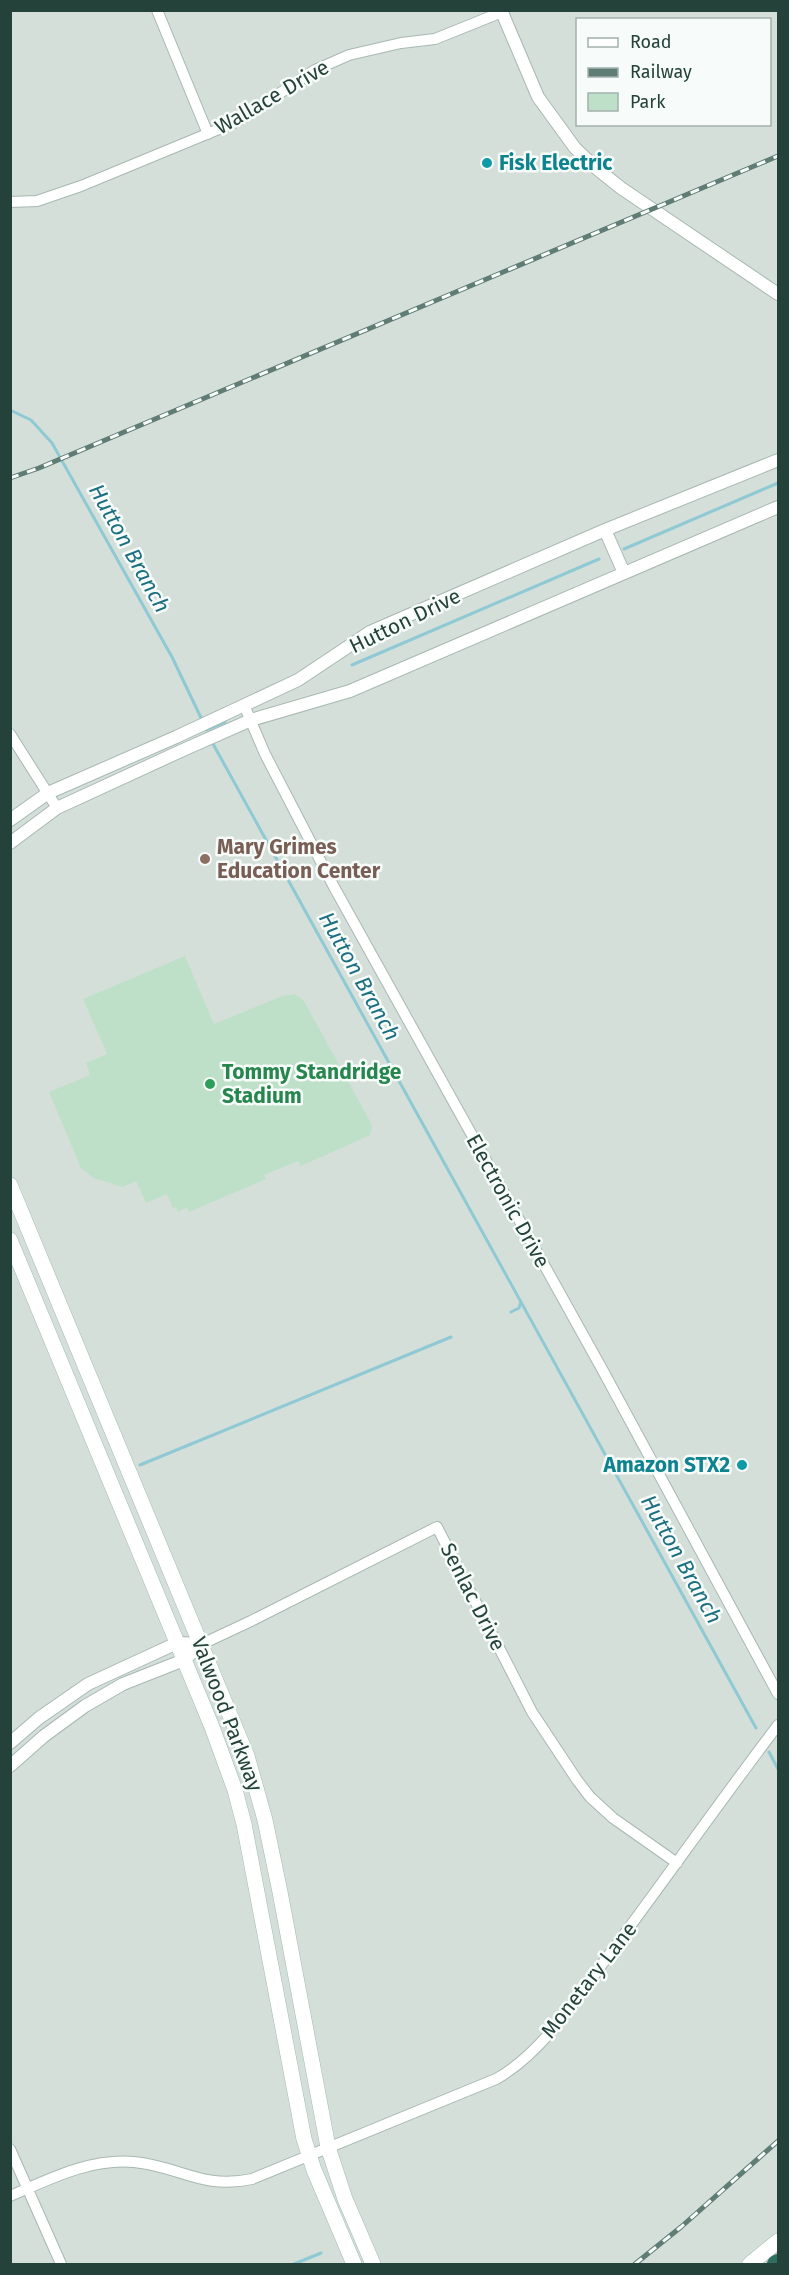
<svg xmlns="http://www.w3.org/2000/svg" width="789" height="2275" font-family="'Fira Sans',sans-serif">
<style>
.built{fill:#d4dfda;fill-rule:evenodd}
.green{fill:#bfe0c8}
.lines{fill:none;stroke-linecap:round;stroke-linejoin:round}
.stream{stroke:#8ec9d4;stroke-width:3}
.minor-casing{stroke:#a8b8b2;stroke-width:12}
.tertiary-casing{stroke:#a8b8b2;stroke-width:14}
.secondary-casing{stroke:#a4bbb3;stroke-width:16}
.motorway-casing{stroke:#c2cac8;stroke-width:20}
.minor{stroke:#fff;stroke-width:10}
.tertiary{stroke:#fff;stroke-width:12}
.secondary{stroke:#fff;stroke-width:15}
.motorway{stroke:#2f6f62;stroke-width:18}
.rail-casing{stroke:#5f7d75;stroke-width:5}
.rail{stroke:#f7fbf9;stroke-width:3;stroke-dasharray:9;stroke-linecap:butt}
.culture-dot{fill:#0f9aa8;stroke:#f7fbf9;stroke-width:2}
.education-dot{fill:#8d6e63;stroke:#f7fbf9;stroke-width:2}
.leisure-dot{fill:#2e9e5b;stroke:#f7fbf9;stroke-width:2}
.labels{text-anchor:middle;stroke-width:5;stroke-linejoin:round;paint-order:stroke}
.street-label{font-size:21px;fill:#24423a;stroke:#f7fbf9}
.culture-label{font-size:21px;font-weight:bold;fill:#0d838f;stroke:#f7fbf9;text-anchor:start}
.education-label{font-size:21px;font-weight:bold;fill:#785e54;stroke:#f7fbf9;text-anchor:start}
.leisure-label{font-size:21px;font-weight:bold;fill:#27864d;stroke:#f7fbf9;text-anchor:start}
.water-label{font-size:22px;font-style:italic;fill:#1c6f80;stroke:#f7fbf9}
</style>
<rect width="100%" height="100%" fill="#e6efeb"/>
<path class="built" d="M 11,11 L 778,11 L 778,2264 L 11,2264 ZM 578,20 L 770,20 L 770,124 L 578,124 Z"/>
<path class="green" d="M 185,956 L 214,1024 L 282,996 L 295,994 L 304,1001 L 371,1123 L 372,1128 L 370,1135 L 299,1167 L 301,1164 L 298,1161 L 264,1175 L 266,1179 L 189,1212 L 187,1207 L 178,1212 L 176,1207 L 173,1208 L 167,1194 L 146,1203 L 136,1181 L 123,1187 L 94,1178 L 81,1168 L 49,1092 L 90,1075 L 86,1063 L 107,1054 L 83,999 Z"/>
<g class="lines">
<path class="stream" d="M 10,410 L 31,420 L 52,443 L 172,657 L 203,722
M 624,549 L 778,483
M 352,665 L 599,559
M 206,730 L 225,722
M 212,742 L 756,1728
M 511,1312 L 519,1308 L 521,1302
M 140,1465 L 451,1337
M 769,1752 L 778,1769
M 294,2264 L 321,2253"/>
<g class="minor-casing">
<path id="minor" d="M 157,10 L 208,134
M 10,202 L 37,201 L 81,186 L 236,122 L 315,70 L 349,55 L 401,43 L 435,39 L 502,12
M 244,705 L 265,754 L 334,887 L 602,1369 L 778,1694
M 10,734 L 57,808
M 202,1644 L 251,1621 L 437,1527 L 532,1712 L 577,1780 L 590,1797 L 613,1818 L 677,1863
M 10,2149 L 61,2264
M 10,2196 C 50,2179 90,2158 134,2162 C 179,2166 202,2190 252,2179 L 496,2079 C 543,2053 579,1995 611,1952 C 667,1877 721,1800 778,1725"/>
</g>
<g class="tertiary-casing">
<path id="tertiary" d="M 501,10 L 538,97 L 575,148 L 596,168 L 621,188 L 778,294
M 605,530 L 624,573
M 10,820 L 48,793 L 176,737 L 298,680 L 370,632 L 605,530 L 778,460
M 10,843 L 57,808 L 183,750 L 251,720 L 350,691 L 778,507
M 10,1743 L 39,1718 L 88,1684 L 177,1643 L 202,1644
M 10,1766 L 44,1736 L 85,1706 L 123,1684 L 184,1660 L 202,1644"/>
</g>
<g class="secondary-casing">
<path id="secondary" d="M 10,1185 L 247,1756 L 265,1820 L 280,1892 L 328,2147 L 345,2199 L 373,2264
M 10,1240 L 212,1727 L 235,1790 L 244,1824 L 304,2139 L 314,2170 L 354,2264
M 750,2264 L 778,2241"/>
</g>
<g class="motorway-casing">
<path id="motorway" d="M 776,2264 L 778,2263"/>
</g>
<use href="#minor" class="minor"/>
<use href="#tertiary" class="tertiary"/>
<use href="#secondary" class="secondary"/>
<use href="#motorway" class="motorway"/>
<g class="rail-casing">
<path id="rail" d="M 10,478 L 39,468 L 778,156
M 635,2264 L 681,2227 L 778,2141"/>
</g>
<use href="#rail" class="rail"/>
</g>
<g class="culture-dot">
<circle cx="487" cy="163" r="6"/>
<circle cx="742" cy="1465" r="6"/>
</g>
<circle class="education-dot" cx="205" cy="859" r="6"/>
<circle class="leisure-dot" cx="210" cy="1084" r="6"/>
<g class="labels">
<g class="street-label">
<text transform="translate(272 97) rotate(-30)" y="7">Wallace Drive</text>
<text transform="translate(405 621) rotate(-26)" y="7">Hutton Drive</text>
<text transform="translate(508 1201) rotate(61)" y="7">Electronic Drive</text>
<text transform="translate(473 1597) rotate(63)" y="7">Senlac Drive</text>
<text transform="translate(227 1714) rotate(69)" y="7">Valwood Parkway</text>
<text transform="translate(589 1980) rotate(-52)" y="7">Monetary Lane</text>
</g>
<g class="culture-label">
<text x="499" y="170">Fisk Electric</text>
<text x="730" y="1472" text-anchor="end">Amazon STX2</text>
</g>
<g class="education-label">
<text x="217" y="854">Mary Grimes<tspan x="217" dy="24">Education Center</tspan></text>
</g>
<g class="leisure-label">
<text x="222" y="1079">Tommy Standridge<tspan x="222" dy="24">Stadium</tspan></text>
</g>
<g class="water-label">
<text transform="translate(130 548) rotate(61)" y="8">Hutton Branch</text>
<text transform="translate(360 976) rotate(61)" y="8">Hutton Branch</text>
<text transform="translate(682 1559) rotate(61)" y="8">Hutton Branch</text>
</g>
</g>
<rect width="789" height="2275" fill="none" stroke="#24423a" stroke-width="24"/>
<rect x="576" y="18" width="195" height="108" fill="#f7fbf9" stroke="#a3b1ad" stroke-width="1.5"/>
<rect x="588" y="38" width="30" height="9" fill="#ffffff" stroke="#a3b1ad" stroke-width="1.5"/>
<text x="630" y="48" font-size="18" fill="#24423a">Road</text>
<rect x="588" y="68" width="30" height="9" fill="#5f7d75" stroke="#a3b1ad" stroke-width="1.5"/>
<text x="630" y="78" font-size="18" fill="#24423a">Railway</text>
<rect x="588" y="93" width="30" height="18" fill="#bfe0c8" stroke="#a3b1ad" stroke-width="1.5"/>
<text x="630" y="108" font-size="18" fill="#24423a">Park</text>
</svg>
